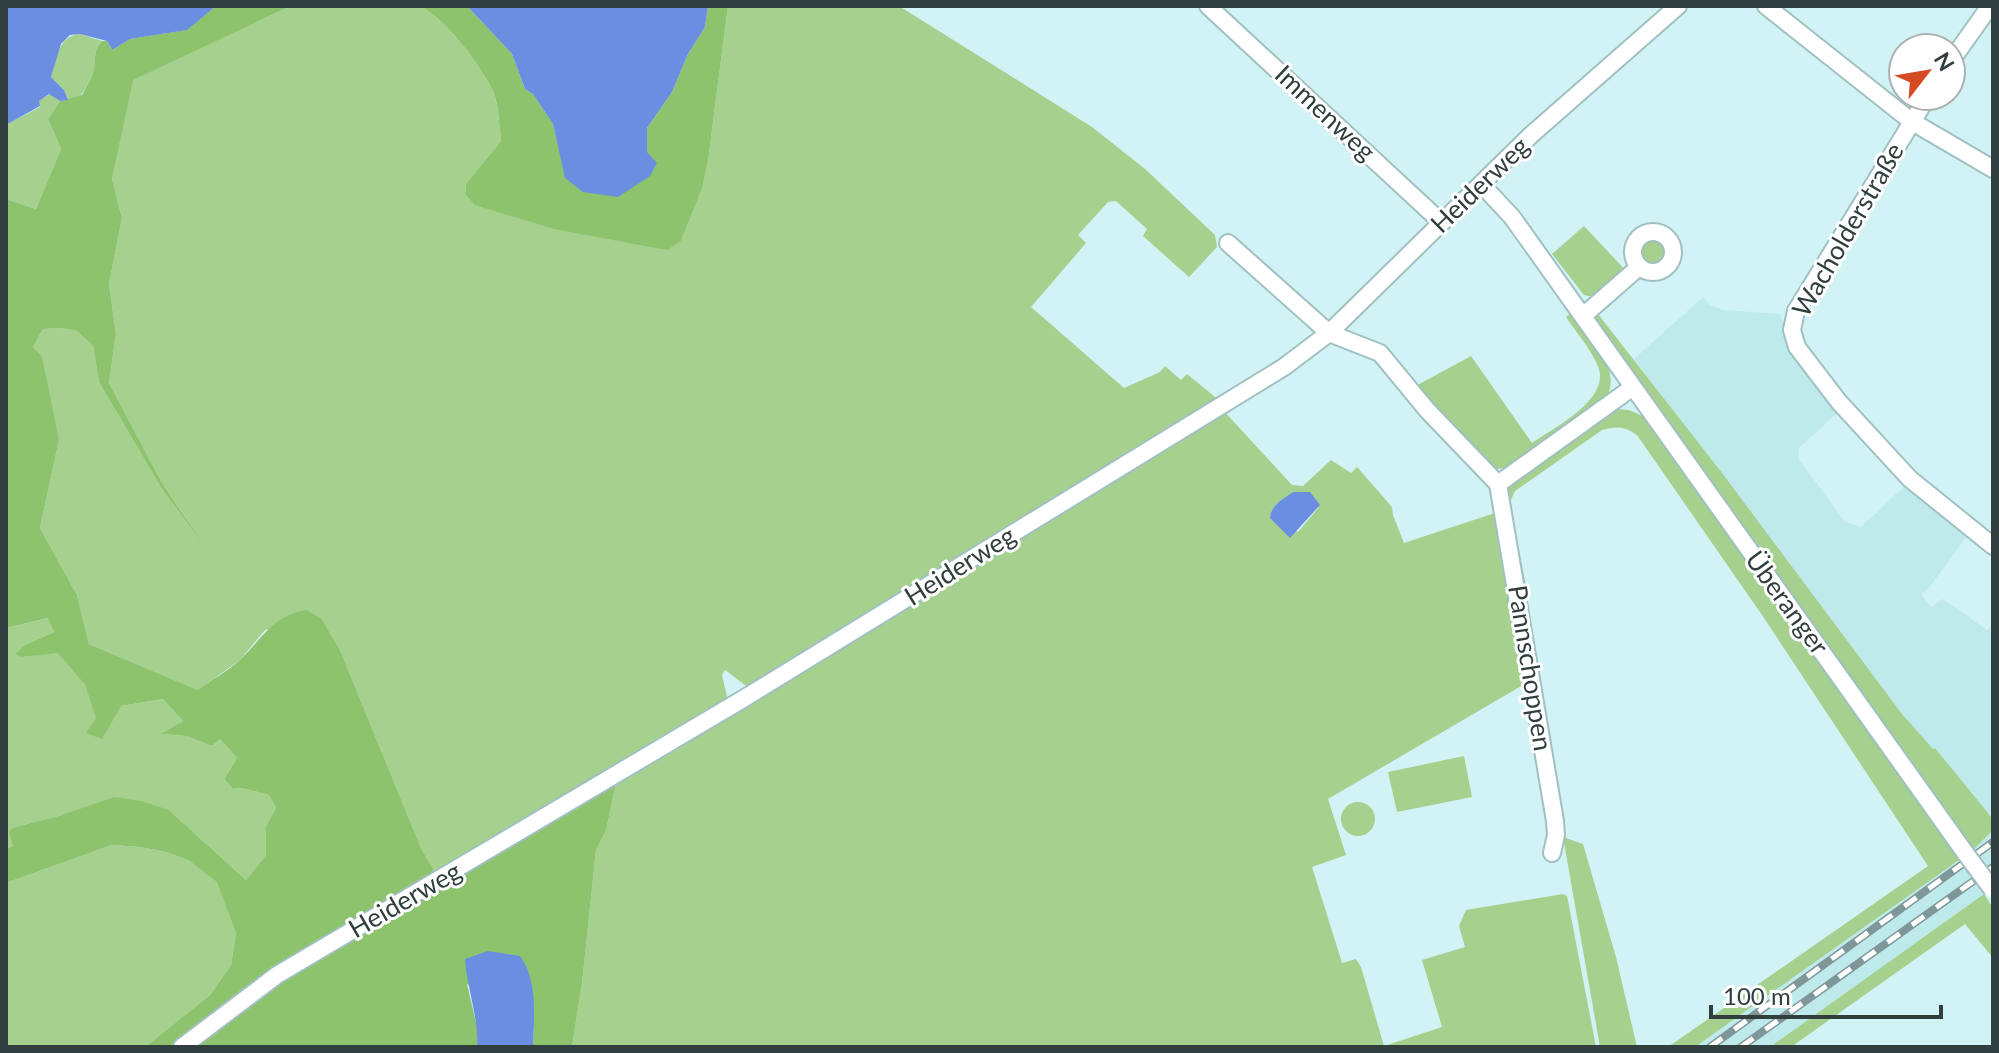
<svg xmlns="http://www.w3.org/2000/svg" width="1999" height="1053" font-family="Lato,sans-serif">
<style>
.built{fill:#beeaeb}
.green{fill:#a5d08d;fill-rule:evenodd}
.forest{fill:#8ec36e}
.water{fill:#6b8ee0}
.lines{fill:none;stroke-linecap:round;stroke-linejoin:round}
.minor-casing{stroke:#a0c0c2;stroke-width:20}
.minor{stroke:#fff;stroke-width:16}
.rail-casing{stroke:#7f9798;stroke-width:8}
.rail{stroke:#fff;stroke-width:5;stroke-dasharray:15;stroke-linecap:butt}
.minor-bridge-casing{stroke:#a0c0c2;stroke-width:20;stroke-linecap:butt}
.minor-bridge{stroke:#fff;stroke-width:16}
.labels{text-anchor:middle;stroke-width:6;stroke-linejoin:round;paint-order:stroke}
.street-label{font-size:26px;fill:#303e3e;stroke:#fff}
</style>
<rect width="100%" height="100%" fill="#d1f3f5"/>
<path class="built" d="M 1703,297 L 1710,305 L 1723,310 L 1780,314 L 1795,349 L 1842,409 L 1799,448 L 1798,458 L 1845,522 L 1861,527 L 1909,482 L 1969,533 L 1929,588 L 1921,594 L 1931,607 L 1943,599 L 1987,630 L 1993,624 L 1993,820 L 1935,748 L 1933,749 L 1915,730 L 1875,680 L 1634,359 Z
M 1993,830 L 1993,888 L 1770,1047 L 1695,1047 L 1974,849 Z"/>
<path class="green" d="M 291,6 L 419,6 C 444,16 481,66 493,91 C 499,106 499,126 501,141 L 467,183 L 681,241 L 702,189 L 708,161 L 728,6 L 899,6 L 1092,127 L 1145,169 L 1215,235 L 1217,247 L 1189,277 L 1143,236 L 1147,229 L 1116,201 L 1108,202 L 1078,235 L 1086,243 L 1031,307 L 1124,388 L 1160,372 L 1165,366 L 1181,380 L 1187,374 L 1220,401 L 761,686 L 745,685 L 725,670 L 722,675 L 727,697 L 720,710 L 438,877 L 421,848 L 340,650 L 322,619 L 265,630 L 240,660 L 198,690 L 89,644 L 77,595 L 40,528 L 59,440 L 33,347 L 43,329 L 61,328 L 77,331 L 93,346 L 99,382 L 160,486 L 188,521 L 161,481 L 109,383 L 116,334 L 109,284 L 122,218 L 112,179 L 132,80 Z
M 80,34 L 102,41 C 93,51 96,57 94,68 C 93,77 86,87 81,95 L 68,100 L 64,90 L 51,77 C 57,58 58,36 80,34 Z
M 50,94 L 60,101 L 48,119 L 61,149 L 36,209 L 6,199 L 6,125 L 40,107 L 38,101 Z
M 1584,226 L 1628,273 L 1593,297 L 1584,295 L 1552,254 Z
M1639 252a15 15 0 1 1 30 0a15 15 0 1 1-30 0Z
M 1571,313 C 1589,338 1627,372 1603,402 L 1514,467 L 1497,469 L 1485,465 L 1414,387 L 1471,356 L 1532,443 C 1555,427 1614,398 1597,364 C 1589,347 1576,332 1566,317 Z
M 1598,314 L 1722,473 L 1902,714 L 1933,749 L 1935,748 L 1988,813 L 1993,820 L 1993,830 L 1974,849 L 1590,319 Z
M 1222,409 L 1292,485 L 1303,486 L 1331,460 L 1351,473 L 1357,467 L 1392,507 L 1393,515 L 1404,543 L 1498,512 L 1528,682 L 1328,799 L 1346,855 L 1312,867 L 1342,963 L 1356,959 L 1361,967 L 1384,1046 L 1442,1027 L 1422,960 L 1465,947 L 1459,926 L 1466,910 L 1563,894 L 1567,896 L 1596,1047 L 572,1047 L 582,984 L 596,850 L 606,831 L 617,778 ZM 1293,492 L 1319,507 L 1298,532 L 1270,518 C 1270,506 1284,498 1293,492 Z
M 1617,409 C 1631,409 1639,413 1650,422 L 1959,860 L 1695,1047 L 1668,1047 L 1928,866 L 1762,615 L 1637,435 C 1624,426 1617,426 1602,430 L 1515,491 L 1509,504 L 1525,580 L 1530,619 L 1529,639 L 1506,490 L 1511,482 L 1604,413 Z
M 49,618 L 54,632 L 25,645 L 22,657 L 58,652 L 85,685 L 97,718 L 87,733 L 121,706 L 163,699 L 183,721 L 162,734 L 186,736 L 212,746 L 220,739 L 237,758 L 224,779 L 233,789 L 242,788 L 269,795 L 276,808 L 266,826 L 266,855 L 246,880 L 169,810 L 62,815 L 15,827 L 13,846 L 6,849 L 6,628 Z
M 1464,756 L 1472,797 L 1397,812 L 1388,772 Z
M1341 819a17 17 0 1 1 34 0a17 17 0 1 1-34 0Z
M 1563,837 L 1583,844 L 1616,957 L 1637,1047 L 1600,1047 Z
M 112,845 L 140,847 L 166,852 L 188,860 L 218,882 L 236,933 L 231,965 L 210,995 L 145,1047 L 6,1047 L 6,883 Z
M 1984,894 L 1993,908 L 1993,958 L 1965,924 L 1791,1047 L 1770,1047 Z"/>
<path class="forest" d="M 216,6 L 291,6 L 133,80 L 112,179 L 122,218 L 109,284 L 116,334 L 109,383 L 161,481 L 201,541 L 160,486 L 99,382 L 93,346 L 77,331 L 61,328 L 43,329 L 33,347 L 42,357 L 59,440 L 40,528 L 77,595 L 89,644 L 198,690 C 211,680 228,671 240,660 C 263,638 271,617 306,610 L 322,619 L 340,650 L 421,848 L 438,877 L 177,1047 L 145,1047 L 210,995 L 231,965 L 236,933 L 217,882 L 188,860 L 166,852 L 140,847 L 112,845 L 6,883 L 6,849 L 13,846 L 9,831 L 15,827 L 62,815 L 114,797 L 141,801 L 169,810 L 246,880 L 266,855 L 266,826 L 276,808 L 269,795 L 242,788 L 233,789 L 224,779 L 237,758 L 220,739 L 212,746 L 186,736 L 161,734 L 183,721 L 163,699 L 121,706 L 102,739 L 86,733 L 96,718 L 85,685 L 58,653 L 22,657 L 15,654 L 25,645 L 54,632 L 48,618 L 6,628 L 6,199 L 36,209 L 61,149 L 48,119 L 60,101 L 82,95 C 86,87 93,77 94,68 C 96,57 93,51 102,41 L 107,41 L 112,50 L 130,39 L 186,30 Z
M 419,6 L 467,6 L 512,54 L 525,89 L 533,94 L 553,124 L 566,178 L 647,152 L 647,128 L 672,92 L 688,54 L 705,27 L 708,6 L 728,6 L 708,161 L 702,189 L 681,241 L 667,250 L 554,229 L 475,205 L 466,195 L 466,184 L 501,141 C 499,126 499,105 493,91 C 481,66 444,16 419,6 Z
M 617,778 L 606,831 L 596,850 L 582,984 L 572,1047 L 533,1047 L 534,1010 L 467,984 L 478,1031 L 477,1047 L 188,1047 L 279,978 Z"/>
<path class="water" d="M 6,6 L 216,6 L 187,30 L 130,39 L 112,50 L 107,41 L 80,34 L 70,35 L 61,44 L 51,77 L 64,90 L 68,100 L 60,101 L 49,94 L 39,101 L 40,106 L 6,125 Z
M 467,6 L 708,6 L 705,27 L 688,54 L 672,92 L 647,128 L 647,152 L 657,163 L 650,176 L 618,197 L 583,192 L 565,178 L 553,124 L 533,94 L 525,89 L 512,54 Z
M 1293,492 L 1310,492 L 1320,505 L 1290,538 L 1270,518 C 1270,506 1284,498 1293,492 Z
M 488,951 L 520,956 C 538,980 534,1017 533,1047 L 477,1047 C 479,1018 467,989 465,959 Z"/>
<g class="lines">
<g class="minor-casing">
<path id="minor" d="M 1208,6 L 1441,222
M 1766,6 L 1911,121 L 1993,169
M 1951,61 L 1990,6
M 1928,96 L 1796,311 L 1792,330 L 1797,347 L 1839,402 L 1910,479 L 1993,546
M 1482,185 L 1512,217 L 1966,854
M1633 252a20 20 0 1 1 40 0a20 20 0 1 1-40 0Z
M 1228,243 L 1329,333 L 1380,353 L 1427,410 L 1498,484
M 1583,316 L 1639,267
M 1552,853 L 1556,835 L 1555,821 L 1498,484 L 1633,387
M 182,1047 L 277,975 L 743,699 L 1284,367 L 1329,333 L 1531,135 L 1678,6"/>
</g>
<use href="#minor" class="minor"/>
<g class="rail-casing">
<path id="rail" d="M 1710,1047 L 1993,842
M 1741,1047 L 1993,867"/>
</g>
<use href="#rail" class="rail"/>
<g class="minor-bridge-casing">
<path id="minor-bridge" d="M 1966,854 L 1992,889"/>
</g>
<use href="#minor-bridge" class="minor-bridge"/>
</g>
<g class="labels">
<g class="street-label">
<text transform="translate(1325 113) rotate(43)" y="9">Immenweg</text>
<text transform="translate(1480 185) rotate(-44)" y="9">Heiderweg</text>
<text transform="translate(1848 230) rotate(-60)" y="9">Wacholderstraße</text>
<text transform="translate(960 566) rotate(-32)" y="9">Heiderweg</text>
<text transform="translate(1787 603) rotate(54)" y="9">Überanger</text>
<text transform="translate(1530 668) rotate(81)" y="9">Pannschoppen</text>
<text transform="translate(405 900) rotate(-30)" y="9">Heiderweg</text>
</g>
</g>
<rect width="1999" height="1053" fill="none" stroke="#303e3e" stroke-width="16"/>
<g transform="translate(1927 72) rotate(59)"><circle r="38" fill="#ffffff" stroke="#acb2b2" stroke-width="2"/>
<path d="M0-6L14 30L0 20L-14 30Z" fill="#d44b21"/>
<text y="-12" font-size="22" font-weight="bold" text-anchor="middle" fill="#303e3e">N</text>
</g>
<path d="M1711 1005v12h230v-12" fill="none" stroke="#303e3e" stroke-width="4"/>
<text x="1723" y="1005" font-size="24" fill="#303e3e" stroke="#ffffff" stroke-width="6" paint-order="stroke">100 m</text>
</svg>
